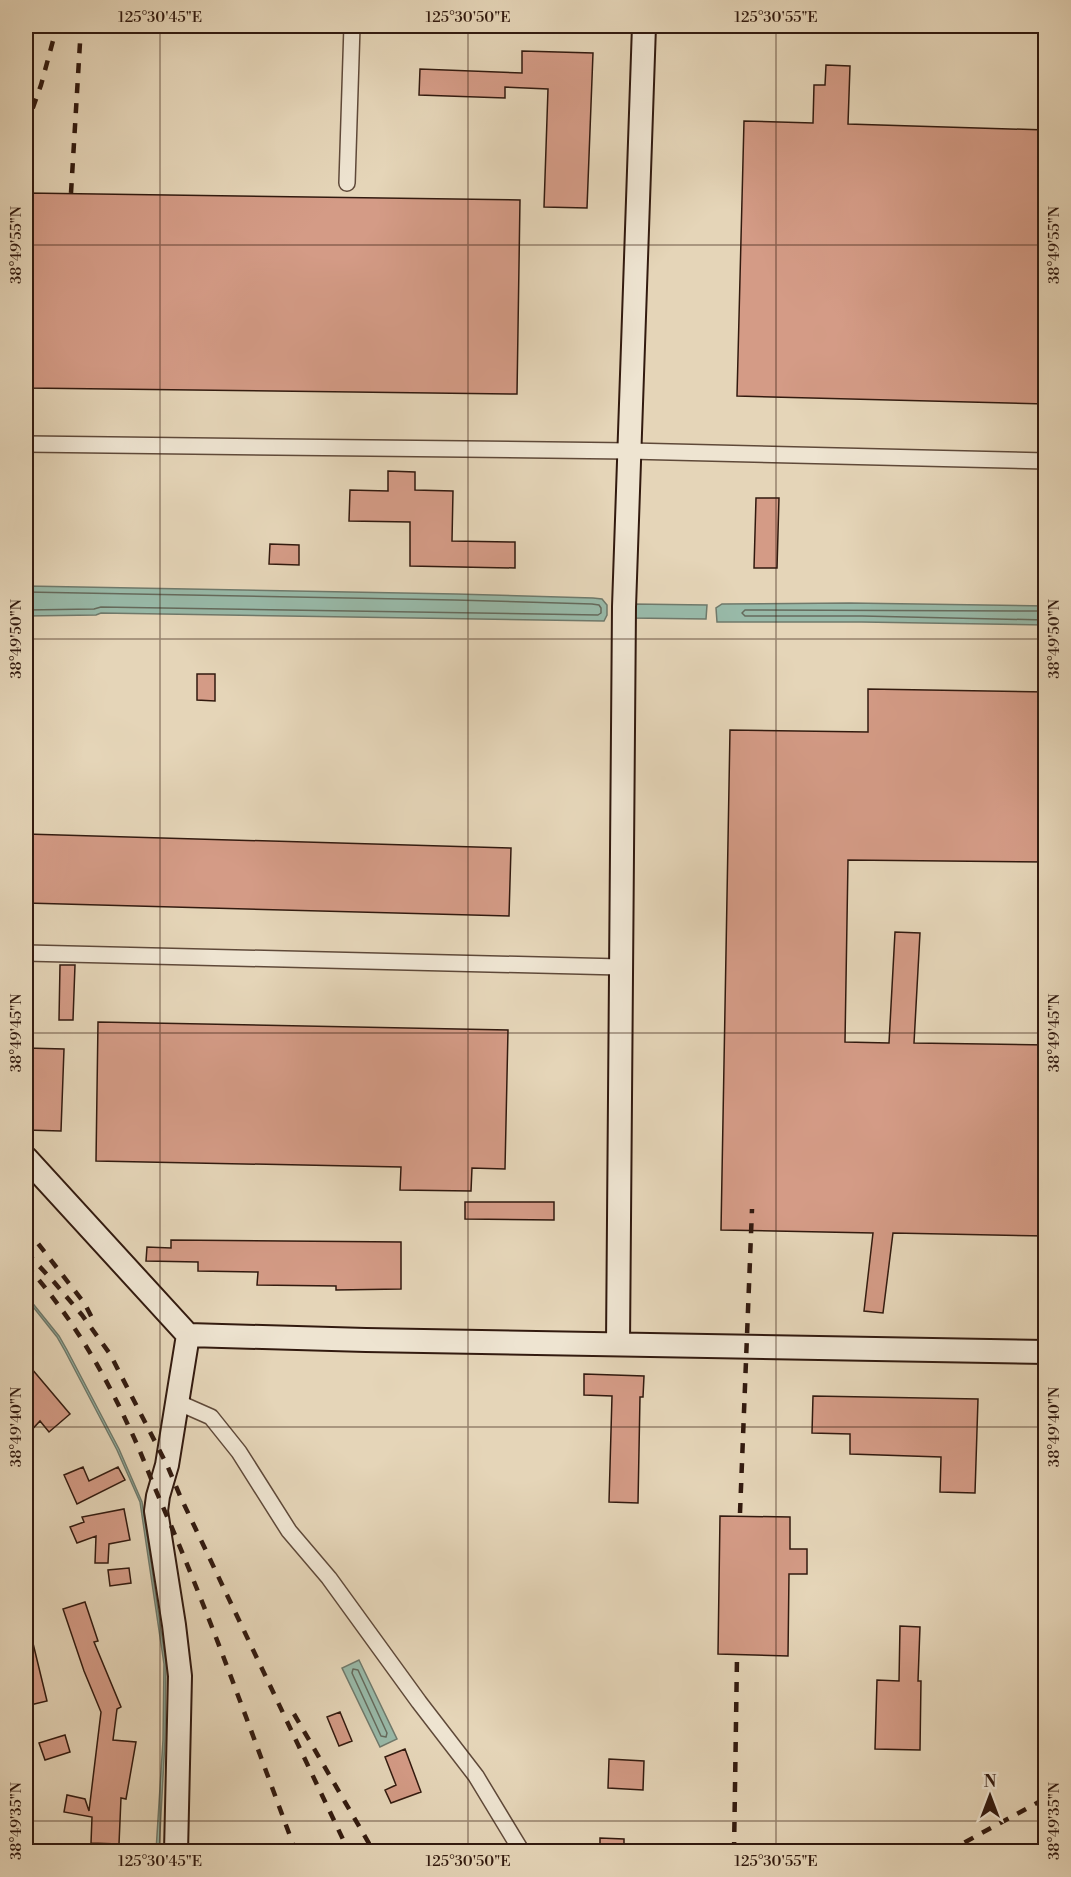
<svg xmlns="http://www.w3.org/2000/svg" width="1071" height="1877" font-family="'Libre Bodoni',serif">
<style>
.water{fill:#98b9a8;stroke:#6f796b;stroke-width:1.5}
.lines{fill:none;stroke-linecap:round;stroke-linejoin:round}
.shore{stroke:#656a5c;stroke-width:1.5}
.building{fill:#d49b86;stroke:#321a0f;stroke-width:1.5}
.street-casing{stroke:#5f4939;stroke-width:18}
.secondary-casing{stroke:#321a0f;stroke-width:26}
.street{stroke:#eee4d1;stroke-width:15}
.secondary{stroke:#eee4d1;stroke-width:22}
.rail{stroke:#321a0f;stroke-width:4.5;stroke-dasharray:10 10;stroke-linecap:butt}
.ticks{fill:none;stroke:#321a0f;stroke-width:1.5;stroke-opacity:0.45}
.neatline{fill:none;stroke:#321a0f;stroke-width:2}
.ticks-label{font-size:15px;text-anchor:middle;fill:#321a0f}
</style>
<rect width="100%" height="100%" fill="#e5d5b8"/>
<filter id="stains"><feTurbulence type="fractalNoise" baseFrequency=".00333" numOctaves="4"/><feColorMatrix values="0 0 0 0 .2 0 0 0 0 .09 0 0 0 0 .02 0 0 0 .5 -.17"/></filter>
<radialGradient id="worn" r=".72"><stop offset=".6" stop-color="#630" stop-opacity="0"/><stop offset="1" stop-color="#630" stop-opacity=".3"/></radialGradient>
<path class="water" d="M 26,586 L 456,594 L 593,598 L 602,599 L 607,605 L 607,615 L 604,621 L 101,613 L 96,615 L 26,616 Z
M 850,603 L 1045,606 L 1045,625 L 862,622 L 717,622 L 716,608 L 722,604 Z
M 632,604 L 707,605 L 706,619 L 631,618 Z
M 26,1295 L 59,1336 L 67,1350 L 119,1449 L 142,1502 L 166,1664 L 165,1740 L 159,1851 L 156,1851 L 163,1740 L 164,1664 L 140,1502 L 117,1450 L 65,1351 L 57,1337 L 26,1298 Z
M 359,1660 L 397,1739 L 380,1747 L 342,1668 Z"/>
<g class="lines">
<path class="shore" d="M 26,592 L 455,600 L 592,604 L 599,605 L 601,608 L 601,613 L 598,615 L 101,607 L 94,609 L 26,610
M 1046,611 L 745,610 L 742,613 L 745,616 L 862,616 L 1046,620
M 353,1669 L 358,1670 L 387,1733 L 386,1737 L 381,1736 L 352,1673 Z"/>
</g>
<path class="building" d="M 522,51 L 593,53 L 587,208 L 544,207 L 548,89 L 505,87 L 505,98 L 419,95 L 420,69 L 522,73 Z
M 826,65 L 850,66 L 848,124 L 1046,130 L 1046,404 L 737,396 L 744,121 L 813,123 L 814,85 L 825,85 Z
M 26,193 L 520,200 L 517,394 L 26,388 Z
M 388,471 L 415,472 L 415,490 L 453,491 L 452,541 L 515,542 L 515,568 L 410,566 L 410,522 L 349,521 L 350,490 L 388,491 Z
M 756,498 L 779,498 L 777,568 L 754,568 Z
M 270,544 L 299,545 L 299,565 L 269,564 Z
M 197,674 L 215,674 L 215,701 L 197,700 Z
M 868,689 L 1046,692 L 1046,862 L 848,860 L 845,1042 L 889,1043 L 895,932 L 920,933 L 914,1043 L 1046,1045 L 1046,1236 L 893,1233 L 883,1313 L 864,1311 L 873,1233 L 721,1230 L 730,730 L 868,732 Z
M 26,834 L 511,848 L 509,916 L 26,903 Z
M 60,965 L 75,965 L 73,1020 L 59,1020 Z
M 98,1022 L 508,1030 L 505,1169 L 472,1168 L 471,1191 L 400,1190 L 401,1167 L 96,1161 Z
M 26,1048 L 64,1049 L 61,1131 L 26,1130 Z
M 465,1202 L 554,1202 L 554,1220 L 465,1219 Z
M 171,1240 L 401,1242 L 401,1289 L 336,1290 L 336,1286 L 257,1285 L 258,1272 L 198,1271 L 198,1262 L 146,1261 L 147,1247 L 171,1248 Z
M 26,1362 L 70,1414 L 49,1432 L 40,1421 L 26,1436 Z
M 584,1374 L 644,1376 L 643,1397 L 640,1397 L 638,1503 L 609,1502 L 612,1396 L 584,1395 Z
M 813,1396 L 978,1399 L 975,1493 L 940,1492 L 941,1457 L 850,1454 L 850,1434 L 812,1433 Z
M 83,1467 L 89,1481 L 118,1467 L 125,1480 L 77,1504 L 64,1475 Z
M 124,1509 L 130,1540 L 109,1544 L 108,1563 L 95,1563 L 96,1536 L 77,1543 L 70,1527 L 84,1522 L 82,1517 Z
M 720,1516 L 790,1517 L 790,1549 L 807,1549 L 807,1574 L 789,1574 L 788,1656 L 718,1654 Z
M 129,1568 L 131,1583 L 110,1586 L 108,1570 Z
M 85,1602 L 98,1641 L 94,1642 L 121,1707 L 117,1709 L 113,1740 L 136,1742 L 126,1799 L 121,1798 L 119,1844 L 91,1843 L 92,1817 L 64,1812 L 67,1795 L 85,1799 L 89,1811 L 101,1712 L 84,1671 L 63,1609 Z
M 900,1626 L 920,1627 L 918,1681 L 921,1681 L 920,1750 L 875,1749 L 877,1680 L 899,1681 Z
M 31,1635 L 47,1701 L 26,1706 L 26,1636 Z
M 340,1712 L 352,1741 L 339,1746 L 327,1717 Z
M 65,1735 L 70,1752 L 45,1760 L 39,1743 Z
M 405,1749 L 421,1792 L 391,1803 L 385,1790 L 396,1785 L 385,1757 Z
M 609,1759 L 644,1761 L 643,1790 L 608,1788 Z
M 600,1838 L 624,1839 L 624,1851 L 600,1851 Z"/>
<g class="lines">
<g class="street-casing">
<path id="street" d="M 347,183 L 352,26
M 26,444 L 629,451 L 1046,461
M 26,953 L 621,967
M 177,1402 L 211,1417 L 239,1452 L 289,1531 L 329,1578 L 419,1702 L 476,1776 L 522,1852"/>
</g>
<g class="secondary-casing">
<path id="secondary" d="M 26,1158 L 188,1335 L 366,1340 L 1046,1352
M 618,1344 L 624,607 L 644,26
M 176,1852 L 180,1676 L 174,1625 L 156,1511 L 158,1496 L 167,1465 L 188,1335"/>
</g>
<use href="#street" class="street"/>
<use href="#secondary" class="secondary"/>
<path class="rail" d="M 26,127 L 41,85 L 57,26
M 71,193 L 81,26
M 26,1228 L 85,1304 L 93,1320
M 26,1252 L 54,1282 L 82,1315 L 110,1354 L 167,1465 L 181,1498 L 349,1852
M 26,1265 C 68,1312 102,1368 128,1425 C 140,1449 149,1475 160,1500 C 210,1615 252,1734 296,1852
M 740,1513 L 752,1209
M 294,1714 L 374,1852
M 734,1852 L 737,1657
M 947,1852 L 1046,1798"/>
</g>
<path class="ticks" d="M 160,26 L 160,1852M 468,26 L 468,1852M 776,26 L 776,1852M 26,245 L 1046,245M 26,639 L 1046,639M 26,1033 L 1046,1033M 26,1427 L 1046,1427M 26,1821 L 1046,1821"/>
<rect width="1071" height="1877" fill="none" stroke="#e5d5b8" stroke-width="66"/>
<g transform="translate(990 1796)" stroke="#eee4d1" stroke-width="4.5" paint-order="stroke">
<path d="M0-4.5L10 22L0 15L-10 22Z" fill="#321a0f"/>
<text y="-9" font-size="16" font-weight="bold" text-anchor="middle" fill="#321a0f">N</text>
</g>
<rect x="33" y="33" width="1005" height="1811" class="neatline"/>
<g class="ticks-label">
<text x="160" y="22">125°30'45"E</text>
<text x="468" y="22">125°30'50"E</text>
<text x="776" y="22">125°30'55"E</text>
<text transform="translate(16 245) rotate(-90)" y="5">38°49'55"N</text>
<text transform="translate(1054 245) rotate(-90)" y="5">38°49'55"N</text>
<text transform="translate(16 639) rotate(-90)" y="5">38°49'50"N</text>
<text transform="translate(1054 639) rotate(-90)" y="5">38°49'50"N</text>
<text transform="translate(16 1033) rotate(-90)" y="5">38°49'45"N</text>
<text transform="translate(1054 1033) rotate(-90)" y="5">38°49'45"N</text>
<text transform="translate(16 1427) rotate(-90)" y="5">38°49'40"N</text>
<text transform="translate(1054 1427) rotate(-90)" y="5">38°49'40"N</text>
<text transform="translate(16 1821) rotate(-90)" y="5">38°49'35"N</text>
<text transform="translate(1054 1821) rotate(-90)" y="5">38°49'35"N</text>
<text x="160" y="1866">125°30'45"E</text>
<text x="468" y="1866">125°30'50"E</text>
<text x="776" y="1866">125°30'55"E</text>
</g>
<rect width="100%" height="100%" filter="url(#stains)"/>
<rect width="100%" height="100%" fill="url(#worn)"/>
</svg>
